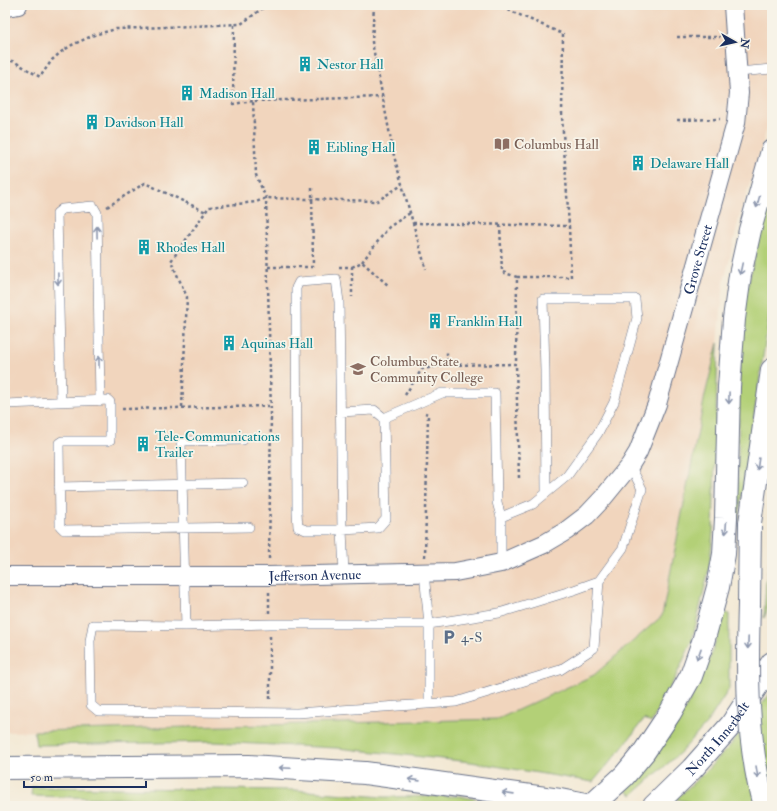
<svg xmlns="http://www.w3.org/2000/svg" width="777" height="811" font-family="'IM FELL Double Pica',serif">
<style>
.built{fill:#f1d5bd}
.green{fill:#b3d077;stroke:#67806a}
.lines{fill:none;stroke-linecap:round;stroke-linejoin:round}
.lane-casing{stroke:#677087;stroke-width:10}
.street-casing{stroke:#677087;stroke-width:20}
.highway-casing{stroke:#677087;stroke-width:24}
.path{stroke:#677087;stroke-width:2.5;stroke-dasharray:3 3;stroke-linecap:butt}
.lane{stroke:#fff;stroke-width:9}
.street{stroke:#fff;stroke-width:18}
.highway{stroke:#fff;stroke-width:22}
.highway-bridge-casing{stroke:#677087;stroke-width:24;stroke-linecap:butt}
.highway-bridge{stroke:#fff;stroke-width:22}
.oneway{stroke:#8d97ae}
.labels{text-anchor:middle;stroke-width:3.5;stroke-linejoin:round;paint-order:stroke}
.culture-label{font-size:14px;fill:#0d838f;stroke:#f7f3e8;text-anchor:start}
.education-label{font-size:14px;fill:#785e54;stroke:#f7f3e8;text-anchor:start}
.street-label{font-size:14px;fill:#1b2f5e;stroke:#f7f3e8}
.service-label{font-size:14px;fill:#4e5e75;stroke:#f7f3e8;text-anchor:start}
</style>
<rect width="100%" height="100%" fill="#f7f3e8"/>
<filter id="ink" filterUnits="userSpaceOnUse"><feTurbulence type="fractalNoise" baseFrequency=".025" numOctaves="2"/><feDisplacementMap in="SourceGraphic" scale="8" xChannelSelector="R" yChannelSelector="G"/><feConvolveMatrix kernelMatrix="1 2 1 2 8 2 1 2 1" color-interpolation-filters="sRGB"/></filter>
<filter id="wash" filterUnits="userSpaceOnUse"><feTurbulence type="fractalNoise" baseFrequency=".012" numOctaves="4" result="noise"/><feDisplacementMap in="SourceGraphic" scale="16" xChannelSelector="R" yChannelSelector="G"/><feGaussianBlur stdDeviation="0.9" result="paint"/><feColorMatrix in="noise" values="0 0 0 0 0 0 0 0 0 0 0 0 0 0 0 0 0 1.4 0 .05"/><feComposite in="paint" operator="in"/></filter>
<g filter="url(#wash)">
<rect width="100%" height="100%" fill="#f3e8d3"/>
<path class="built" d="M 5,5 L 772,5 L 772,113 L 740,215 L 724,282 L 718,343 L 705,395 L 662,616 L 594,675 L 498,719 L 5,732 Z"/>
<path class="green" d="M 772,183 L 772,298 L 737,526 L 740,337 L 745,298 Z
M 718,343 L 713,533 L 709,569 L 692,641 L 676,676 L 651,723 L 644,719 L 622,748 L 593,782 L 471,762 L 337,748 L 214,742 L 36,745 L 34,731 L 498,719 L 594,675 L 662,616 L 705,395 Z
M 772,547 L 772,598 L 764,618 L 766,583 Z
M 724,612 L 729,614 L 729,689 L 707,723 L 681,752 L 632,795 L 626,791 C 658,754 685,715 705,670 C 713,652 718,632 724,612 Z
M 772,691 L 772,797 L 761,806 L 705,806 L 676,799 L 705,772 L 729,747 Z
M 32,787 L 295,790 L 383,797 L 460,796 L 508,806 L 224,806 L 143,799 L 31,796 Z"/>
</g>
<g filter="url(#ink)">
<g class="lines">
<g class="lane-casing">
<path id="lane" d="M 738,72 L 772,69 L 772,67
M 336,279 L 339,302 L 342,530 L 306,530 L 298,527 L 297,513 L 296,288 L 299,282 Z
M 61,402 L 57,213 L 62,209 L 93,206 L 97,213 L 100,401
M 5,404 L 108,400 L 110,402 L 110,440 L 107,441 L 62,441 L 59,443 L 60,526 L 64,530 L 249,527
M 341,412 L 374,410 L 384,418
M 243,440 L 184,441 L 181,443 L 186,626 L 93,625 L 90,641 L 91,705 L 98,711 L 297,713 L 456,702 L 560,670 L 594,648 L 599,581
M 59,487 L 243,483
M 501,563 L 501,517 L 533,504 L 567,476 L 598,433 L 614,402 L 637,318 L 635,299 L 543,299 L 545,371 L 546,492
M 344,573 L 342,530 L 378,528 L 386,519 L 384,418 L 442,393 L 495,393 L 497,502 L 501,517
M 424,573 L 429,624 L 429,703
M 186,626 L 270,624 L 429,624 L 499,613 L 574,590 L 599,581 L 623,548 L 642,489 L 630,465"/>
</g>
<g class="street-casing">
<g id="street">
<path d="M 5,7 L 18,5"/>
<path id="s1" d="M 5,576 L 268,576 L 455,572 L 481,567 L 501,563 L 544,544 L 566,531 L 587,515 L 603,498 L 630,465 L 638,452 L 657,404 L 736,123 L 739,93 L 733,5"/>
</g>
</g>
<g class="highway-casing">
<g id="highway">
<path d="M 749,604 L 750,523 L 772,370"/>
<path d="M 5,768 L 249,766 L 365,773 L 560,800 L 591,806"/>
<path d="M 591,806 L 624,776 L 644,752 L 670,713 L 691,676 L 703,642 L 718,587 L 724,554 L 726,518 L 729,387 L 734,319 L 740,275 L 750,230 L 772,151"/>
<path id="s2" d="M 654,806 L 692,769 L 731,725 L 772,663"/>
</g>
</g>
<path class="path" d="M 374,5 L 372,42 L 394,156 L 426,269
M 497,5 L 563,34 L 562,116 L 569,226
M 234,25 L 233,104 L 253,101
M 677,37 L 720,37
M 5,59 L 15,62 L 40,77 L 52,60 L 61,52 L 72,45 L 94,35 L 116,29 L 241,24 L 267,5
M 677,120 L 720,119
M 312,188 L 313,267
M 107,207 L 145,183 L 206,212
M 413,223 L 569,226 L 571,277 L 517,277 L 516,364
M 500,225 L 502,272 L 517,277
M 362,262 L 389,227 L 410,213
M 268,267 L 316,267
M 339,267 L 352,267 L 352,297
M 352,267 L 362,262 L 389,286
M 447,365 L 516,364 L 519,479
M 405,395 L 422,369 L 447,365 L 447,351
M 182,407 L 187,297 L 171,261 L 209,207 L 256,202 L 266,198 L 377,201 L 402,185
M 122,409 L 271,406
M 425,557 L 428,414 L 425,413
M 269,559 L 271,415 L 266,198 L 256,175 L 253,101 L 382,97
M 269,592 L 269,613
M 270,636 L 270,701"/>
<use href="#lane" class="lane"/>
<use href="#street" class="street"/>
<use href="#highway" class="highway"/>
<g class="highway-bridge-casing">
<path id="highway-bridge" d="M 749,604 C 747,673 746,738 764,806"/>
</g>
<use href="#highway-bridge" class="highway-bridge"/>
</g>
<defs><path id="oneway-shaft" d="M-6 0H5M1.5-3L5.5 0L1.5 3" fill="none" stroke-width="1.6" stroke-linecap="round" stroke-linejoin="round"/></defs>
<g class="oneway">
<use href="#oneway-shaft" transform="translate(758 202) rotate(106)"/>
<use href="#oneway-shaft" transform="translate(97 232) rotate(-91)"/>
<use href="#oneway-shaft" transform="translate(741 269) rotate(102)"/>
<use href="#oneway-shaft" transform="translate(58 279) rotate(89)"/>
<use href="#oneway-shaft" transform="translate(99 362) rotate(-91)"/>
<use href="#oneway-shaft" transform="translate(729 398) rotate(91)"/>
<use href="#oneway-shaft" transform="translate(758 464) rotate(98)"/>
<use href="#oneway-shaft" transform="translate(726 528) rotate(94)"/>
<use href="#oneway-shaft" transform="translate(748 643) rotate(92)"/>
<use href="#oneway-shaft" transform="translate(699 654) rotate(110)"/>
<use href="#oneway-shaft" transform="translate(285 768) rotate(-177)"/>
<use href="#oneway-shaft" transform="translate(757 772) rotate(81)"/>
<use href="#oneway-shaft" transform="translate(414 780) rotate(-172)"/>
<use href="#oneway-shaft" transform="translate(508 793) rotate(-172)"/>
</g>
</g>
<defs>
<g id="building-bare" transform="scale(1.2)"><path d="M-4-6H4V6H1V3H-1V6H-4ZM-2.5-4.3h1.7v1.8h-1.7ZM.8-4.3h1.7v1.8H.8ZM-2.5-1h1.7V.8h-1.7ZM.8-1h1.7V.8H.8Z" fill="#0f9aa8" stroke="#f7f3e8" stroke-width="2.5" paint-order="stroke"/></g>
<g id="library-bare" transform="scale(1.2)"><path d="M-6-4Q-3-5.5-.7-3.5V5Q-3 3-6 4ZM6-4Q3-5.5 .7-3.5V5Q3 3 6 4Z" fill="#8d6e63" stroke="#f7f3e8" stroke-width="2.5" paint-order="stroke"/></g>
<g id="university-bare" transform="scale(1.2)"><path d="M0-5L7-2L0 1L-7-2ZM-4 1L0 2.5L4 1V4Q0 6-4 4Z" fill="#8d6e63" stroke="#f7f3e8" stroke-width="2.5" paint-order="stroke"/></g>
<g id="parking-bare" transform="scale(1.2)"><path d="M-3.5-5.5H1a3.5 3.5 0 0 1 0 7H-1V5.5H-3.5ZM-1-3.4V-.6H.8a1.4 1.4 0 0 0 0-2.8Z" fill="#5c6f8a" stroke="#f7f3e8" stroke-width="2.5" paint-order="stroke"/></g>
</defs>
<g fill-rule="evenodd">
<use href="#building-bare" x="305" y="64"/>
<use href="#building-bare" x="187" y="93"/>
<use href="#building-bare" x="92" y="122"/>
<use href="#library-bare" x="502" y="144"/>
<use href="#building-bare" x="314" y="147"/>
<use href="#building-bare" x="638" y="163"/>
<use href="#building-bare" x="144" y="247"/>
<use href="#building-bare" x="435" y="321"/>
<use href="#building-bare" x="229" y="343"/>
<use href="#university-bare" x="358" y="369"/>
<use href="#building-bare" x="143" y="444"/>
<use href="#parking-bare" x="449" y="637"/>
</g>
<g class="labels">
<g class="culture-label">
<text x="317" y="69">Nestor Hall</text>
<text x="199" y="98">Madison Hall</text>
<text x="104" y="127">Davidson Hall</text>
<text x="326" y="152">Eibling Hall</text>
<text x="650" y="168">Delaware Hall</text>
<text x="156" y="252">Rhodes Hall</text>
<text x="447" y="326">Franklin Hall</text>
<text x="241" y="348">Aquinas Hall</text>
<text x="155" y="441">Tele-Communications<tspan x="155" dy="16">Trailer</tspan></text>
</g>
<g class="education-label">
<text x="514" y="149">Columbus Hall</text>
<text x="370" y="366">Columbus State<tspan x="370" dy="16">Community College</tspan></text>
</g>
<g class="street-label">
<text dy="5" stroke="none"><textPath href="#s1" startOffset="879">Grove Street</textPath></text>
<text dy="5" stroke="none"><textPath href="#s1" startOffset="310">Jefferson Avenue</textPath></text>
<text dy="5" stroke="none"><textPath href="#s2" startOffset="93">North Innerbelt</textPath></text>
</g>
<g class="service-label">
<text x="461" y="642">4-S</text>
</g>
</g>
<rect width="777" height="811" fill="none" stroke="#f7f3e8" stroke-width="20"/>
<g transform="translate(735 42) rotate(98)" stroke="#f7f3e8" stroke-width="3" paint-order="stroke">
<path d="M0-3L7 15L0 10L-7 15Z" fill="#1b2f5e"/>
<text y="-6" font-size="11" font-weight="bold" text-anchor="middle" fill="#1b2f5e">N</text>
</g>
<path d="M24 781v6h122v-6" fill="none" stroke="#1b2f5e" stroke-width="2"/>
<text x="30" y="781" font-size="12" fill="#1b2f5e" stroke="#f7f3e8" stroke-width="3" paint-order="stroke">50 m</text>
</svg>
